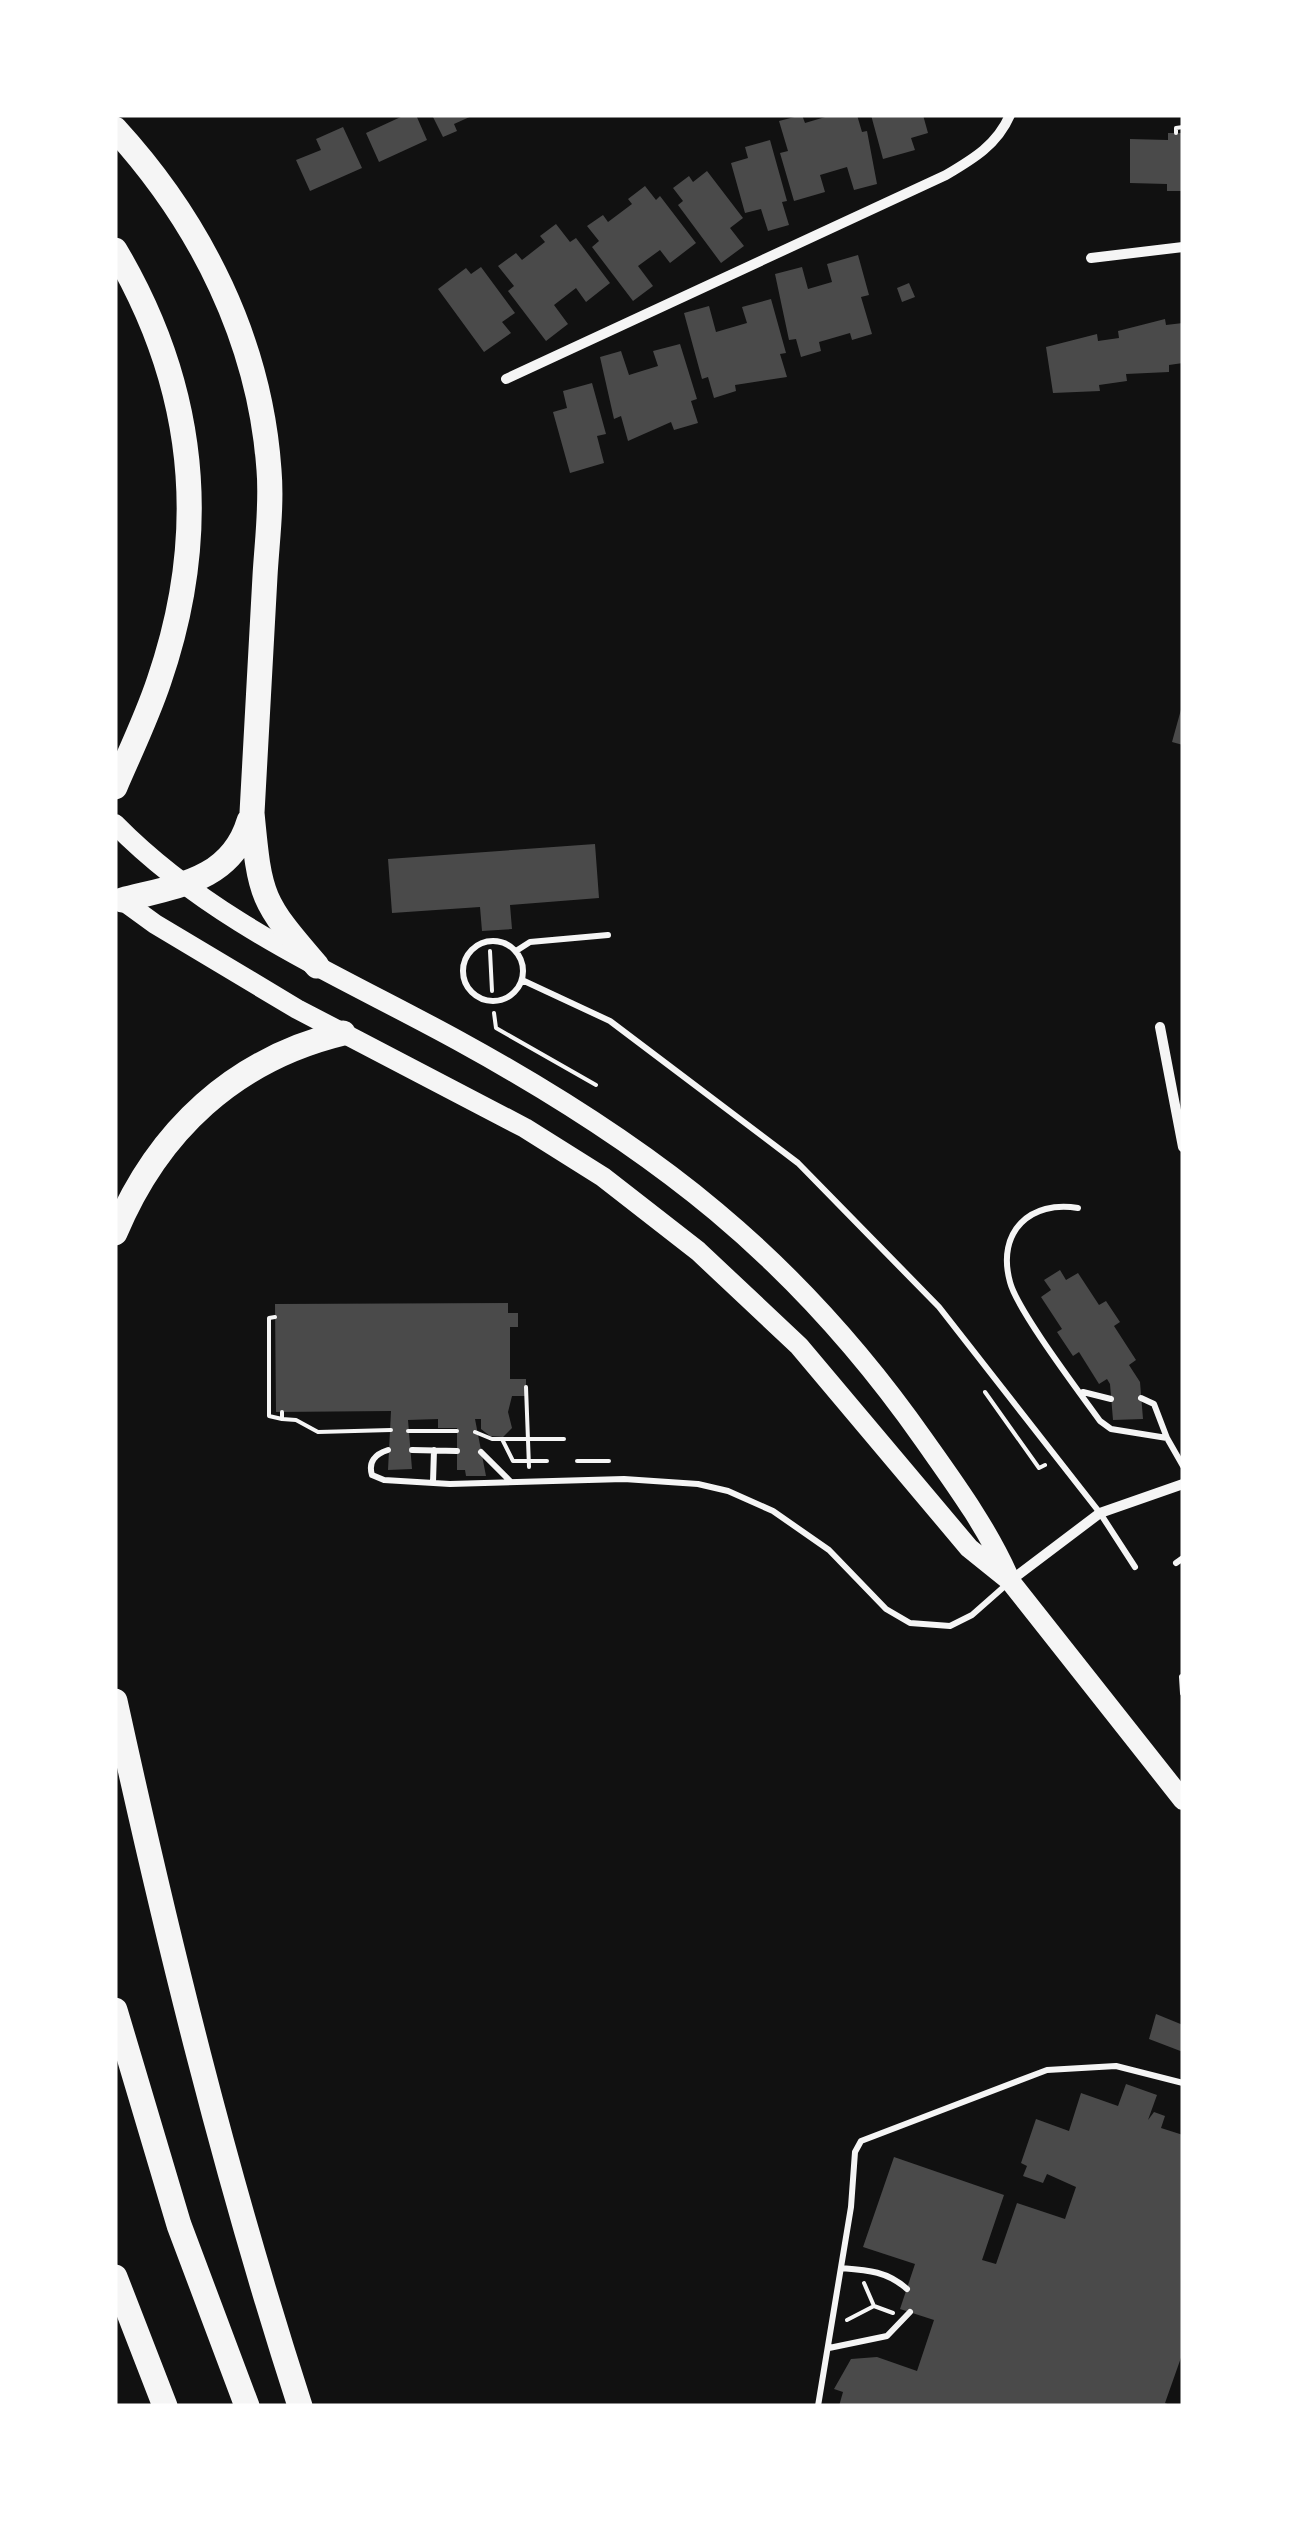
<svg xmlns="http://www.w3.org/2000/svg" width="1298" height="2521" font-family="'Fira Sans Condensed',sans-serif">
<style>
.building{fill:#4a4a4a}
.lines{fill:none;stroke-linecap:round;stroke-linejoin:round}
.path{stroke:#f5f5f5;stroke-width:4}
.service{stroke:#f5f5f5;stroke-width:6}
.minor{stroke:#f5f5f5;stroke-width:10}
.secondary{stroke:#f5f5f5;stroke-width:20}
.motorway{stroke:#f5f5f5;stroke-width:25}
</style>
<rect width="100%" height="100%" fill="#111"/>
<path class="building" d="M 405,115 L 416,115 L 427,140 L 379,162 L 366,133 Z
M 474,115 L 454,124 L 457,131 L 443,137 L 433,117 Z
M 802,115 L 805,123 L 832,115 L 857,115 L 862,132 L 867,131 L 877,184 L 854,190 L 847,167 L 820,175 L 825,192 L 794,201 L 780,153 L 788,151 L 779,121 Z
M 871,115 L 923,115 L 928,133 L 911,138 L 915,150 L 883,159 Z
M 343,127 L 362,168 L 310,191 L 296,160 L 321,150 L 316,139 Z
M 1168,133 L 1181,133 L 1183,140 L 1181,191 L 1167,191 L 1167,184 L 1130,183 L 1130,139 L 1168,140 Z
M 770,140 L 787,201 L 782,202 L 789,225 L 768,231 L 761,209 L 745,213 L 731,163 L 748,158 L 745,147 Z
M 707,171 L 743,218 L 730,228 L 744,246 L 721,263 L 678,205 L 683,201 L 673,188 L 689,176 L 693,182 Z
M 645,186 L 656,200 L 660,196 L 696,243 L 670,263 L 660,250 L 638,266 L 653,286 L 633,301 L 592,247 L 599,241 L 587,226 L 603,215 L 608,222 L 632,204 L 628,199 Z
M 556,224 L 570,242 L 576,238 L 610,283 L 586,302 L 576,288 L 554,305 L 568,324 L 546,341 L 508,291 L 514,286 L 498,266 L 516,253 L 522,260 L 545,242 L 540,236 Z
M 858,255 L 869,295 L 861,297 L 872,334 L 852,340 L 850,333 L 819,342 L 821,351 L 801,357 L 796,339 L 789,340 L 775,274 L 802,267 L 808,289 L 832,282 L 827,264 Z
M 481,267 L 515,313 L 502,322 L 511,333 L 484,352 L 438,289 L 466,268 L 471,274 Z
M 909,283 L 915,297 L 902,302 L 897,288 Z
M 771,299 L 786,353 L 780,354 L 787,377 L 735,385 L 736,391 L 714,398 L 708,377 L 702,379 L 684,313 L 709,306 L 716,332 L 747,323 L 742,307 Z
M 1165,319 L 1166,325 L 1183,323 L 1183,363 L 1169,365 L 1169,372 L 1126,374 L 1127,381 L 1099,385 L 1100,391 L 1053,393 L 1046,347 L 1097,334 L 1098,341 L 1119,338 L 1118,331 Z
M 680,344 L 697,399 L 691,401 L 698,423 L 674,430 L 671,422 L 628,441 L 621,416 L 614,419 L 600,357 L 621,351 L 629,375 L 658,366 L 653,351 Z
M 592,383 L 606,434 L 597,436 L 604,463 L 570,473 L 553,412 L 567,408 L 563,391 Z
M 1182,706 L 1183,706 L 1183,745 L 1172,742 Z
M 595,844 L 599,898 L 510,905 L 512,929 L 482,931 L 480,907 L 392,913 L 388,859 Z
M 1060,1270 L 1066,1280 L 1078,1273 L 1099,1305 L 1106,1301 L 1120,1322 L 1114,1326 L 1136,1360 L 1129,1365 L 1140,1382 L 1143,1419 L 1113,1420 L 1110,1384 L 1107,1379 L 1099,1384 L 1079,1352 L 1073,1356 L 1057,1332 L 1062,1329 L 1041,1297 L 1051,1290 L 1044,1280 Z
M 508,1303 L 508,1313 L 518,1313 L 518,1327 L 510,1327 L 510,1379 L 526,1379 L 526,1396 L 512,1396 L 508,1412 L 512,1428 L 503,1437 L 490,1436 L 481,1429 L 481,1419 L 475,1419 L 486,1476 L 466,1476 L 465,1470 L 457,1470 L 457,1428 L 438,1428 L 438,1419 L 408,1420 L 412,1469 L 388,1470 L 391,1411 L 276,1412 L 275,1304 Z
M 1156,2014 L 1183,2025 L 1183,2052 L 1149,2039 Z
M 1126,2084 L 1157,2095 L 1148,2120 L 1154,2112 L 1165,2116 L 1161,2128 L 1183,2135 L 1183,2352 L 1165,2403 L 1172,2406 L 839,2406 L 843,2392 L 834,2389 L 851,2359 L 877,2357 L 917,2371 L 934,2320 L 900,2309 L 915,2264 L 863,2247 L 894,2157 L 1004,2195 L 982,2260 L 996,2264 L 1017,2203 L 1065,2219 L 1076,2187 L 1047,2174 L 1043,2183 L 1023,2176 L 1027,2166 L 1021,2163 L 1036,2119 L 1069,2131 L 1081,2093 L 1118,2106 Z"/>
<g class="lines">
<path class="path" d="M 1176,133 L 1176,128 L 1183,127
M 490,951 L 492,991
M 494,1013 L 496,1028 L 596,1085
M 275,1317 L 269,1318 L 269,1416 L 282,1419
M 526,1387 L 529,1467
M 985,1392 L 1039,1468 L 1045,1465
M 282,1412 L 282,1419 L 296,1420 L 318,1432 L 391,1430
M 408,1431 L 457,1431
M 475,1432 L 492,1439 L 564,1439
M 502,1439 L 513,1461 L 547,1461
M 577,1461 L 609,1461
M 864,2283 L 874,2306 L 893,2313
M 847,2320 L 874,2306"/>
<path class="service" d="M463 971a30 30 0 1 1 60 0a30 30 0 1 1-60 0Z
M 516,951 L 530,942 L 608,935
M 522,980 L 610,1021 L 798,1163 L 939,1307 L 1100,1513 L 1135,1567
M 1078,1208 C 1031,1200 996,1231 1010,1282 C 1017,1310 1080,1393 1100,1421 L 1111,1429 L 1167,1438 L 1183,1466
M 1083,1392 L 1111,1399
M 1141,1398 L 1154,1404 L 1167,1438
M 388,1450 C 375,1454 368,1462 372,1475 L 384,1480 L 450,1484 L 624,1479 L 698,1484 L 728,1491 L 773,1511 L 829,1550 L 886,1609 L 910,1623 L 950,1626 L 972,1615 L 1006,1585
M 412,1450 L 457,1451
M 481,1452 L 510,1481
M 433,1482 L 434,1450
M 1176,1563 L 1183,1558
M 1182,1677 L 1183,1693
M 841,2268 C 867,2270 887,2271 907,2289
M 829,2348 L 887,2336 L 910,2312
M 818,2406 L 851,2207 L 855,2152 L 861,2141 L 1047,2070 L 1116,2066 L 1183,2083"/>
<path class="minor" d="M 1091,258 L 1183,247
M 506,379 L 946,175 C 973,159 997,145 1010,115
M 1160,1027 L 1183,1147
M 1010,1581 L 1100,1513 L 1183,1484"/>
<path class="secondary" d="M 115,824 C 212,923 339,975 459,1041 C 654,1148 795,1256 924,1440 C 955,1484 986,1526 1008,1575
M 122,900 L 155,924 L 297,1009 L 525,1128 L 603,1177 L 698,1251 L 799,1346 L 969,1548 L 1010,1581 L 1183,1800"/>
<path class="motorway" d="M 115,129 C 201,223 260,341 269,470 C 272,505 267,541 265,576 C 261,655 256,734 252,813 C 260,898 261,901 317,966
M 115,250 C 196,387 211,530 159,681 C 147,717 130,752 115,787
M 122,900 C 176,886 231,881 249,821
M 115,1233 C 158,1130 235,1059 343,1033
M 115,1701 C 167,1938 225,2175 300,2406
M 115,2010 L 179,2225 L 247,2406
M 115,2277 L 165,2406"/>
</g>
<rect width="1298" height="2521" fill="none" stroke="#ffffff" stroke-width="235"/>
</svg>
